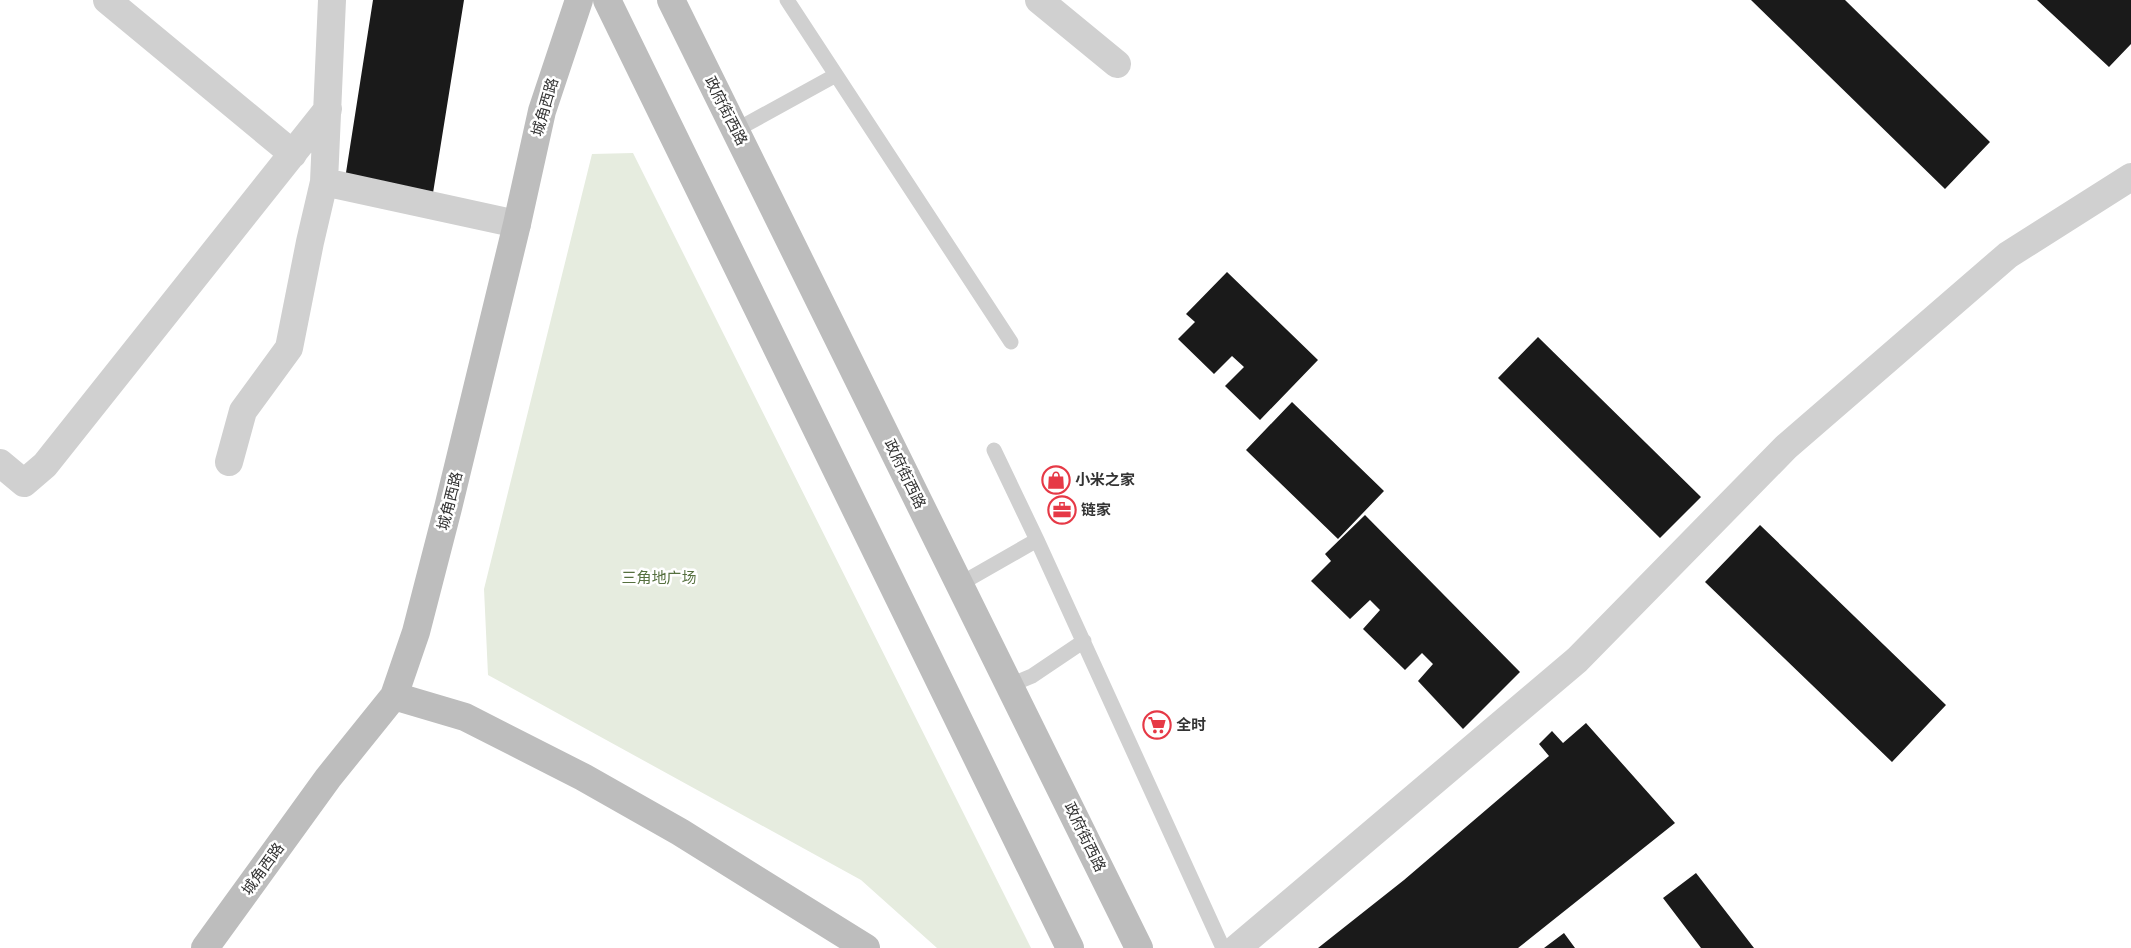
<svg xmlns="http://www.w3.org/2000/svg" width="2131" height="948" font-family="Helvetica,'Noto Sans SC',sans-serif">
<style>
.green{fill:#e6ecdf}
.building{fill:#1a1a1a}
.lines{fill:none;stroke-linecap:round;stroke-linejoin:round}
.lane{stroke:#d0d0d0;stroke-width:15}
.street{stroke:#d0d0d0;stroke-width:28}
.secondary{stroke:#bdbdbd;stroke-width:28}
.labels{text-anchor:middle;stroke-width:5;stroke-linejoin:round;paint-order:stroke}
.street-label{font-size:15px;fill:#333;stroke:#fff}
.poi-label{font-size:15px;font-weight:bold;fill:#333;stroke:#fff;text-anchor:start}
.park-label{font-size:15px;fill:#56703f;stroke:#fff}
</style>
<rect width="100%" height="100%" fill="#fff"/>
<path class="green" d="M 633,153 L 1031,948 L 937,948 L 861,880 L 488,675 L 484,589 L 592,154 Z"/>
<path class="building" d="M 373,0 L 464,0 L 433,193 L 345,179 Z
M 1751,0 L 1845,0 L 1990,142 L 1945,189 Z
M 2037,0 L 2131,0 L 2131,44 L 2109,67 Z
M 1227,272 L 1318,360 L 1260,420 L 1225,386 L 1244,367 L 1232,356 L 1214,374 L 1178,339 L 1195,322 L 1186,314 Z
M 1538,337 L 1701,497 L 1660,538 L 1498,378 Z
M 1292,402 L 1384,491 L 1338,539 L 1246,450 Z
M 1365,515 L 1520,672 L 1463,729 L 1418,681 L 1433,664 L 1422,653 L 1405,670 L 1363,629 L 1380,610 L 1370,600 L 1350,619 L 1311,581 L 1331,561 L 1325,554 Z
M 1760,525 L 1946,705 L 1892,762 L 1705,582 Z
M 1586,723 L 1675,823 L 1518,948 L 1318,948 L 1404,880 L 1549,756 L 1539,744 L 1552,731 L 1563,743 Z
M 1696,873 L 1754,948 L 1701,948 L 1663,898 Z
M 1564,933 L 1575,948 L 1544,948 Z"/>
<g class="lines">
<path class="lane" d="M 787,0 L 1011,342
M 736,130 L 836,75
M 994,450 L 1037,540 L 1223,948
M 960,584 L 1037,540
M 1010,685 L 1032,676 L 1084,641"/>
<path class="street" d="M 107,0 L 293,154
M 1039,0 L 1117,64
M 324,182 L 517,224
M 229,462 L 243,411 L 289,348 L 310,242 L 324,182 L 332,0
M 0,463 L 24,483 L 45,465 L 328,109
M 1237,948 L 1577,660 L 1786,447 L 2008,255 L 2131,177"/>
<path class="secondary" d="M 607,0 L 1070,948
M 671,0 L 1139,948
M 394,696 L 465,717 L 583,777 L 680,832 L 866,948
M 205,948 L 328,778 L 394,696 L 416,632 L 448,508 L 517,224 L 542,111 L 579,0"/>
</g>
<defs>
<g id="shop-ring" transform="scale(1.4375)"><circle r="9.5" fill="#fff" stroke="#e63946" stroke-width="1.5"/><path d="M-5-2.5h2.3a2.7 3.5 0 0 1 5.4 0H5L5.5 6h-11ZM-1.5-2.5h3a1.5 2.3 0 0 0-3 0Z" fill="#e63946"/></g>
<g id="office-ring" transform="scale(1.4375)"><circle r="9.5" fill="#fff" stroke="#e63946" stroke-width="1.5"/><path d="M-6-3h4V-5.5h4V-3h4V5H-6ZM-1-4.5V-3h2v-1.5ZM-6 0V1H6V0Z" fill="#e63946"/></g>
<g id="supermarket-ring" transform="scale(1.4375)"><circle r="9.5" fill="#fff" stroke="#e63946" stroke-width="1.5"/><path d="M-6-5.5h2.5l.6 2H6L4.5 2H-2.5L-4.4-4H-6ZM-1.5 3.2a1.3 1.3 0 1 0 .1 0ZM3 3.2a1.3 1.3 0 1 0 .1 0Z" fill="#e63946"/></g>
</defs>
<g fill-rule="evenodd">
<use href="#shop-ring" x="1056" y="480"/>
<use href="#office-ring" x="1062" y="510"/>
<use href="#supermarket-ring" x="1157" y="725"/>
</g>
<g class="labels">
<g class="street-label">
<text transform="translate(545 107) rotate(-74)" y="5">城角西路</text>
<text transform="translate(726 111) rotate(63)" y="5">政府街西路</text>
<text transform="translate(905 474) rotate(64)" y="5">政府街西路</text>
<text transform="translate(450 501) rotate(-76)" y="5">城角西路</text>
<text transform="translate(1085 837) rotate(64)" y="5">政府街西路</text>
<text transform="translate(263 869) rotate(-54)" y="5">城角西路</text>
</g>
<g class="poi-label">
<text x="1075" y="485">小米之家</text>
<text x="1081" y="515">链家</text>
<text x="1176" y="730">全时</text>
</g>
<g class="park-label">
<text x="659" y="583">三角地广场</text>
</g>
</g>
</svg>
